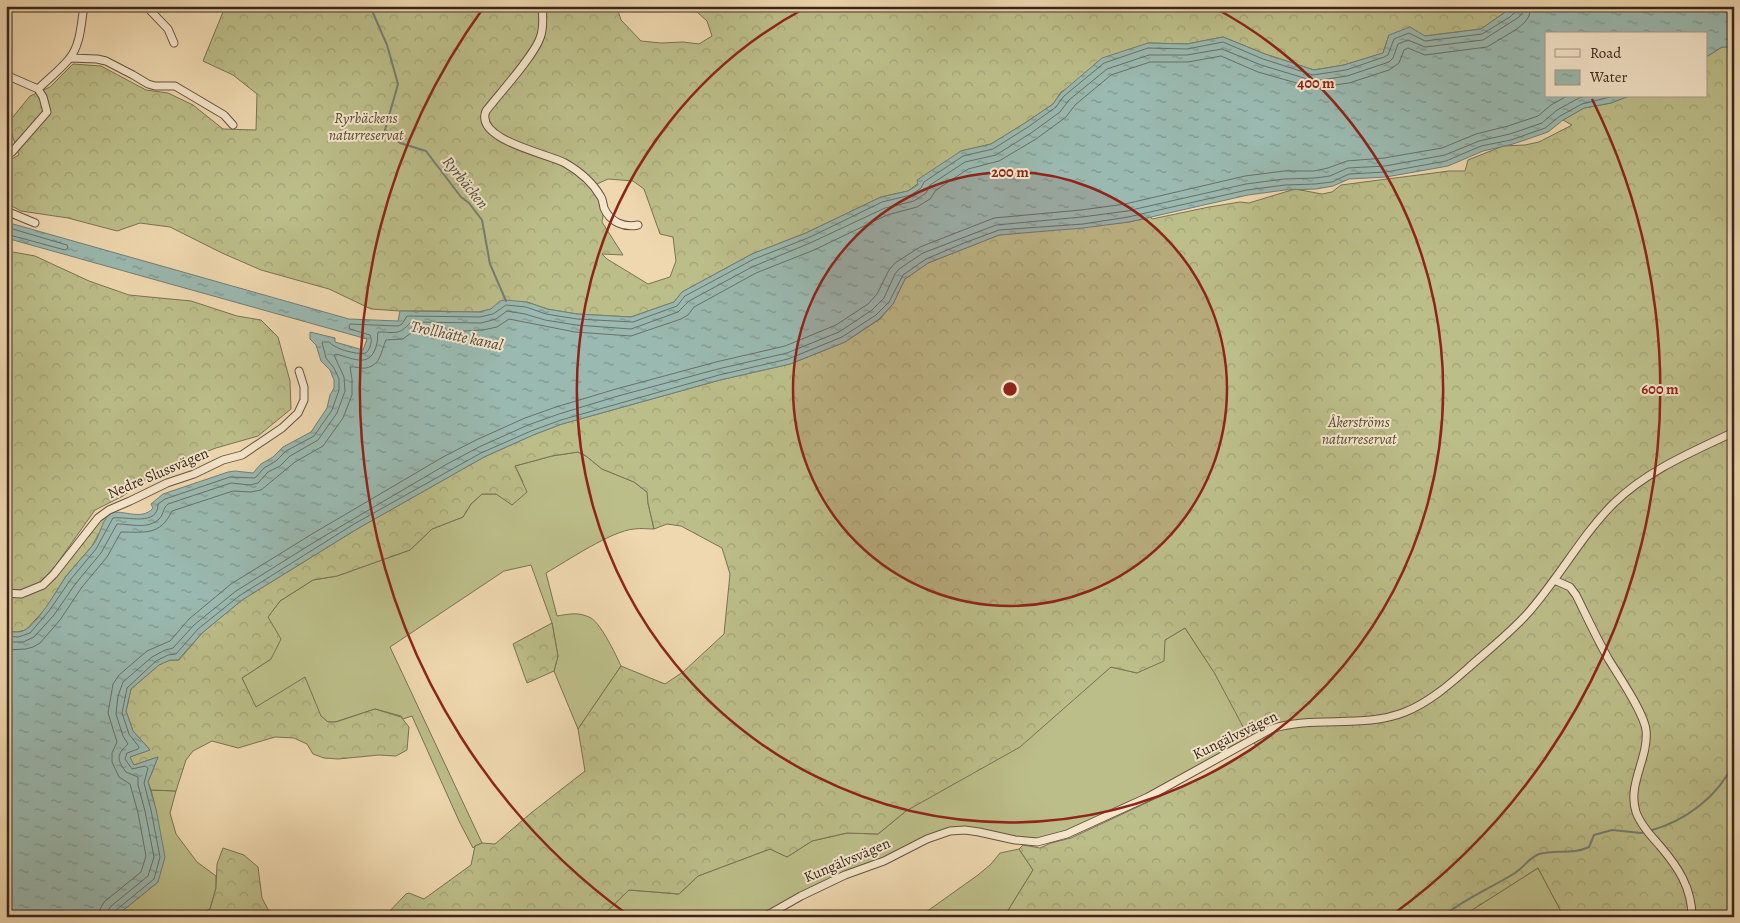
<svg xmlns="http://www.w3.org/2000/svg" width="1740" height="923" font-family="Alegreya,serif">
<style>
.grass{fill:#bcbe89;stroke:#7a7254}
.forest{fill:url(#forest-crowns);stroke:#7a7254;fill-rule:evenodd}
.water{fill:url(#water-ripples);stroke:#737e76}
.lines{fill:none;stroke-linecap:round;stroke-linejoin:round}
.shore{stroke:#697068;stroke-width:1}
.stream{stroke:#737e76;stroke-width:2}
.minor-casing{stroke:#665243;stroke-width:9}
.minor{stroke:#f5e6cb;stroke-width:7}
.ring{fill:none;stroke:#8f2418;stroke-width:2.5}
.labels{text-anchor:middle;stroke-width:4;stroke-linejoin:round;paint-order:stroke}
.park-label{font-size:15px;font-style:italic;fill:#594c3a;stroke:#f5e6cb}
.street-label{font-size:15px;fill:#38261f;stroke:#f5e6cb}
.water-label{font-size:16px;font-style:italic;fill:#504b43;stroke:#f5e6cb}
.centre{fill:#8f2418;stroke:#f5e6cb;stroke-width:2.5}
.ring-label{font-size:15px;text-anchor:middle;font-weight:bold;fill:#8f2418;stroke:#f5e6cb;stroke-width:4;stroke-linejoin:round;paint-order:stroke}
</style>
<defs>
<pattern id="forest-crowns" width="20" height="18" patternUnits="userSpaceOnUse" patternTransform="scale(1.25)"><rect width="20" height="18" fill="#bcbe89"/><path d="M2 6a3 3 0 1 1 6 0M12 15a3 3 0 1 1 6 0" fill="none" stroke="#a2a376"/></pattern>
<pattern id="water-ripples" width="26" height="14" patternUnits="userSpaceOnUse" patternTransform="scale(1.25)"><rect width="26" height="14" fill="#9ab9b0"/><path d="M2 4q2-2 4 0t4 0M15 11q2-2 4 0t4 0" fill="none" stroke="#7f968f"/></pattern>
</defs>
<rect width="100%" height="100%" fill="#efd8af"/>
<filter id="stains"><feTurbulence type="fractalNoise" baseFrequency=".004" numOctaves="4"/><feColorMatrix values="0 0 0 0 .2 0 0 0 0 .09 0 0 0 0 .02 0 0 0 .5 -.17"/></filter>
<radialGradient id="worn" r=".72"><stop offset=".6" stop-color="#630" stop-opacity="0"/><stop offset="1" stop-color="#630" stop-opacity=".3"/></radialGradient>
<path class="grass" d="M 578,452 L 586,456 L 602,469 L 634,482 L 648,493 L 648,503 L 654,529 C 648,529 641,528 634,529 C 611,531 567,561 546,573 L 557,616 C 569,614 578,612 589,617 C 600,621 616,655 621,666 L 578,729 L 554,671 L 558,656 L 552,623 L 531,565 L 504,571 L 390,647 L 482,843 L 475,846 L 473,848 L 459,821 L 412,716 L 403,719 L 401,716 L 375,709 L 335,722 L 328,722 L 321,716 L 256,708 L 242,678 L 271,659 L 268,617 L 280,601 L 313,580 L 337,576 L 410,550 L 432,529 L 463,517 L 471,504 L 482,494 L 496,494 L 523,482 L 515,466 L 552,456 Z
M 1185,628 L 1230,696 L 1251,737 L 1147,794 L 1066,832 L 1037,840 L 965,828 L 880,859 L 799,894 L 760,917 L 601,917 L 629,890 L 679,894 L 698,876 L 770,849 L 787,857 L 812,841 L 847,833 L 878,834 L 906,811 L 1085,689 L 1111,667 L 1137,673 L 1165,640 Z
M 151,790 L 176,791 L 170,813 L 176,834 L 197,862 L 216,876 L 216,888 L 210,909 L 196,917 L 115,917 L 158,882 C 159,849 160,821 151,790 Z
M 1019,849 L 1033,870 L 1004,917 L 919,917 L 978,875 L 991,864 L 1000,853 Z
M 1538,868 L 1564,917 L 1461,917 Z"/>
<path class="forest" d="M 218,6 L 622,6 L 618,11 L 621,20 L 641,41 L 661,43 L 683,42 L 699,44 L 712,36 L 707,21 L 697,12 L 662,6 L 1514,6 L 1481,29 L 1425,36 L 1389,35 L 1383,53 L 1344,65 L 1314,70 L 1265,54 L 1223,37 L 1187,44 L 1148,43 L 1061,92 L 1053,104 L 1025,123 L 991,144 L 961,151 L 908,191 L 881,197 L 806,233 L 752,254 L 682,292 L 674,302 L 631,317 L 577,314 L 547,309 L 527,302 L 494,307 L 491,309 L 479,312 L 465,312 L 438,311 L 400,311 L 371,309 L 329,289 L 261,270 L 222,253 L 170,227 L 140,223 L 117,231 L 68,218 L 21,211 L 6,203 L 6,162 L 19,155 L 8,123 L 30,96 L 50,87 L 73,64 L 101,66 L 146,90 L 168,93 L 193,105 L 223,129 L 256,130 L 257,94 L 233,75 L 203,61 L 223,12 ZM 608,179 L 633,181 L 644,189 L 660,234 L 673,237 L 676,261 L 670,277 L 648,284 L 607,259 L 602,254 L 623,255 L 602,222 L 604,210 L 594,191 L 597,184 Z
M 1722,47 L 1734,47 L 1734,917 L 1564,917 L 1538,868 L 1461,917 L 1004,917 L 1033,870 L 1019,849 L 1023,845 L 1040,848 L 1051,843 L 1071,838 L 1206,775 L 1256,746 L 1251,737 L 1249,738 L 1215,674 L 1185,628 L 1165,640 L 1164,661 L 1137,673 L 1111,667 L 1020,747 L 906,811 L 878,834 L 847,833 L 812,841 L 787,857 L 770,849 L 698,876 L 679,894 L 629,890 L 601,917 L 384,917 L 406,894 L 409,893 L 424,899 L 471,865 L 475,846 L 482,843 L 495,844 L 531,813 L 585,771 L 578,729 L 621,666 L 665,684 L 683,672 L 724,634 L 730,574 L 722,548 L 681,526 L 667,524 L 654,529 L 648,503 L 647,492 L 634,482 L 602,469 L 586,456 L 578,452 L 552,456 L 515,466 L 527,492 L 512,505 L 496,494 L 482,494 L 471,504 L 463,517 L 432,529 L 410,550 L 337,576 L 313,580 L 280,601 L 268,617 L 281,639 L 271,659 L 242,678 L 256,707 L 305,677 L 321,716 L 328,722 L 336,722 L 375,709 L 401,717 L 409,727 L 407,750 L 396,756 L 379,755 L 338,759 L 324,758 L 313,754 L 307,744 L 294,738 L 275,737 L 238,748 L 212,741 L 193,751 L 186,760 L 176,791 L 151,790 L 148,782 L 158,757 L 134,765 L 129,757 L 150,750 L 133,731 L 126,711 L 131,689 L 159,665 L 170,660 L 179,660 L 202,633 L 242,600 L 357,529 L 484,457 L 533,435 L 562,424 L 720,380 L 790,364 L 845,342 L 880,319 L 893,304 L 905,279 L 928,263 L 966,248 L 999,235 L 1129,222 L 1151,217 L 1152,219 L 1209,207 L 1240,202 L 1249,203 L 1295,189 L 1322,194 L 1332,192 L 1341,185 L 1449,171 L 1465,171 L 1468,160 L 1503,146 L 1525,145 L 1539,142 L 1572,125 L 1563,120 L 1584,108 L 1611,103 L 1629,96 L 1706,96 L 1706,57 Z
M 13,252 L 35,256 L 89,281 L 129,295 L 191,301 L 237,316 L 261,320 L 278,337 L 290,381 L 291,409 L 258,436 L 216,448 L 160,469 L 123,496 L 95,510 L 56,565 L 41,582 L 24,590 L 6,590 L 6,257 Z
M 104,513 L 109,515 L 92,546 L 66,576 L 46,608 L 26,630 L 17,632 L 6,631 L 6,593 L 14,594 L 43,585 Z
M 552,623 L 558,656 L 554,671 L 527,683 L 513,644 Z
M 223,848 L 244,855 L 258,867 L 262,898 L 272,917 L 196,917 L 210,909 L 216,888 L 217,864 Z"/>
<path class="water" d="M 1514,6 L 1734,6 L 1734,47 L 1722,47 L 1706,57 L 1706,34 L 1546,34 L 1546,96 L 1629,96 L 1611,103 L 1584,108 L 1563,120 L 1548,132 L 1513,144 L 1483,151 L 1448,166 L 1386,177 L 1349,179 L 1333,186 L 1316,189 L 1285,190 L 1248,195 L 1129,222 L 1083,228 L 999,235 L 966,248 L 928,263 L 905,279 L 893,304 L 879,319 L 845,342 L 790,364 L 720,380 L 562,424 L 533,435 L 484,457 L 357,529 L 242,600 L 202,633 L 178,660 L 170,660 L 159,665 L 131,689 L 126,711 L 133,731 L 150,750 L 130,757 L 134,765 L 158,757 L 148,782 L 156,809 L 165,857 L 158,882 L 115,917 L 6,917 L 6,631 C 12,632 20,633 25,630 C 38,623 57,590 65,578 C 74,566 84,556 93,545 C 100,537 101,522 109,515 C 118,506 141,523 153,508 L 151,504 L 163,494 L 228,472 L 235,471 L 253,473 L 261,464 L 273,457 L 283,447 L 311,432 L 327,408 L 330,395 L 334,388 L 334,380 L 330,370 L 321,361 L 316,345 L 310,339 L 310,332 L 335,338 L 335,342 L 363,350 L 367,339 L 6,238 L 6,222 L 349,319 L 398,321 L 400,311 L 479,312 L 491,309 L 500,301 L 505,300 L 527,302 L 547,309 L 577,314 L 631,317 L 674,302 L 682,292 L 752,254 L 806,233 L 881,197 L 908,191 L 918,185 L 917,180 L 961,151 L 991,144 L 1025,123 L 1053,104 L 1061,93 L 1102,58 L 1148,43 L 1187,44 L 1223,37 L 1265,54 L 1314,70 L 1344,65 L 1383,53 L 1389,35 L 1410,27 L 1425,36 L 1481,29 Z"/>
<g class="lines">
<path class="shore" d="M 6,227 L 67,245 L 68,248 L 65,250 L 6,234
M 6,636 L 18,637 L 30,633 L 49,611 L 71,579 L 96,549 L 113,518 C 127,516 158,527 158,504 L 165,499 L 230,477 L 255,478 L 264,468 L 276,461 L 286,451 L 314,436 L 332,410 L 339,390 L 339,379 L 334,368 L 326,358 L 322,342 L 329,342 C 335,349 356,355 366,353 C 370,349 373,341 370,335 L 350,329 L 349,326 L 350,324 L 398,326 L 402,324 L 407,316 L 480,317 L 493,314 L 506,305 L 526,307 L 546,314 L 577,319 L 633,322 L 677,306 L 685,296 L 754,259 L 808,238 L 882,202 L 911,195 L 921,188 L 924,182 L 963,156 L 993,149 L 1028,127 L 1056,107 L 1064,96 L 1104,63 L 1148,48 L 1187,49 L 1223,42 L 1263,59 L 1313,75 L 1346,70 L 1384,57 L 1388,55 L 1394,39 L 1409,33 L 1425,41 L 1482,34 L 1510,17 L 1516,11 L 1517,6
M 6,642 L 23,642 L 34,637 L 54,615 L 76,583 L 101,553 L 117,524 C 131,524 149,530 160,518 C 164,513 163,508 168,504 L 231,483 L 250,485 L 258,483 L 268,472 L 280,466 L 290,456 L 318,440 L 337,413 L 345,391 L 344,377 L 334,355 L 336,354 C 355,359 371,369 377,343 C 378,339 377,336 378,332 C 396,332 398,336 411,322 L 481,323 L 496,319 L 507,311 L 525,314 L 545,320 L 576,325 L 631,329 L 678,312 L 689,301 L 752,267 L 810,243 L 885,208 L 914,201 L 926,193 L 930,185 L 965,162 L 996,155 L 1031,133 L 1060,112 L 1069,100 L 1107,69 L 1149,55 L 1187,55 L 1222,49 L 1261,65 L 1314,81 L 1347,76 L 1389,62 L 1393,58 L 1398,44 L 1408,40 L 1425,47 L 1483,40 L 1519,17 L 1522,13 L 1524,6
M 6,650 L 26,649 L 33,647 L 40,643 L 60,620 L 82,587 L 107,557 L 121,532 C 145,532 160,536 172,511 L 233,491 L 251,492 L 261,490 L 295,462 L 323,446 L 343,418 L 352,395 L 352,379 L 350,367 C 355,366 360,369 366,368 C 381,365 381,351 386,340 L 403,339 L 416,329 L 465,331 L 483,330 L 497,327 L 509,319 L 575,332 L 631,336 L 681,319 L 688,315 L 694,307 L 756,273 L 814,250 L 887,215 L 917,207 L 930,199 L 936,190 L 968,169 L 999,161 L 1036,139 L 1066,117 L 1075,105 L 1111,75 L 1150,62 L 1188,62 L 1221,56 L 1258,72 L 1314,88 L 1349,83 L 1389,70 L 1399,63 L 1404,50 L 1408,48 L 1425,55 L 1487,47 L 1517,29 L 1525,22 L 1529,16 L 1531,6
M 99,917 L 100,909 L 104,902 L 141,872 L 146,856 L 138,813 L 130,784 L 119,777 L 112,762 L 112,753 L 117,742 L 108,713 L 113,684 L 119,675 L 147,651 L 170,641 L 189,619 L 231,584 L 312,534 L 443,457 L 476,440 L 525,418 L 556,407 L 616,389 L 716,362 L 785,346 L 836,325 L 868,304 L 877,294 L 889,270 L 895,263 L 920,247 L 994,218 L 1081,210 L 1125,204 L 1245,176 L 1284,171 L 1314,171 L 1328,168 L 1347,161 L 1384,158 L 1442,148 L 1476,134 L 1508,126 L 1538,116 L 1551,105 L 1567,96
M 106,917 L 110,907 L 148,876 L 154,857 L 145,811 L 138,785 L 138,777 L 126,772 C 116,759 117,754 128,744 L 123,736 L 116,714 L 118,696 L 123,682 L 152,657 L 165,650 L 173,648 L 194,625 L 236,591 L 316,541 L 447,464 L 479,447 L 528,425 L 559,414 L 618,396 L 718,369 L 787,353 L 839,332 L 872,310 L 884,298 L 895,274 L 899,269 L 923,253 L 996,225 L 1082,217 L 1127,211 L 1246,184 L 1284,179 L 1315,178 L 1330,176 L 1348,168 L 1385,166 L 1445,155 L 1479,141 L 1510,134 L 1542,123 L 1557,110 L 1579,98 L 1586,96
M 113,917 L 115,911 L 154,879 L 160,857 L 151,810 L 144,783 L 148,768 L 145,766 L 132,769 L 125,759 L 127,753 L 138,749 L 139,747 L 129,734 L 122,713 L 127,688 L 156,661 L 168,655 L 176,654 L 198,629 L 239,596 L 354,524 L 481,453 L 531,431 L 561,420 L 719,375 L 788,359 L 842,337 L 876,315 L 889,302 L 903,275 L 926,259 L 964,243 L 999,230 L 1083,224 L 1128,217 L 1247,190 L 1285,185 L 1315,184 L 1332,182 L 1349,174 L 1386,172 L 1446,161 L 1481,146 L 1511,140 L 1545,128 L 1560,116 L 1582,104 L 1614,96"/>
<path class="stream" d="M 370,6 L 387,45 L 398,84 L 385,130 L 400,143 L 426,151 L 461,197 L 469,203 L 482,220 L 490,264 L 506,301
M 1734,699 L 1731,700 L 1728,707 L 1734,714
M 1649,831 C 1686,821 1719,796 1734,762
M 1442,917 C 1464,899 1491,888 1515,873 C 1524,867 1529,858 1539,854 C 1555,849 1573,855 1589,847 L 1594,835 L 1612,830 L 1641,833 L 1645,832"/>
<g class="minor-casing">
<path id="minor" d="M 146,6 L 168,29 L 174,43
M 542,6 C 543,16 544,28 540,38 C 534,56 499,94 486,111 C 474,140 549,154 565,163 C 579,171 593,183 601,197 C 603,200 603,204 604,208 C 610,222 624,228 638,225
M 70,58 L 97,59 L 106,61 L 133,75 L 148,84 L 155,86 L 175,86 L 224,115 L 233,125
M 6,75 L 38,89
M 38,89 C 48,79 60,70 69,59 C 81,45 81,23 84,6
M 6,156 L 12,152 L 47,112 L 43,97 L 38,89
M 6,211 L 35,223
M 1554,580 L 1570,587 L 1576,595 C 1587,617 1597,639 1609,660 C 1619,676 1644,713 1646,730 C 1649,758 1627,784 1636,812 C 1641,825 1651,836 1660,846 C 1678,867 1692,888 1692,917
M 6,593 L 21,594 L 43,585 L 54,574 L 98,518 L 109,510 L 130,501 L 167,483 L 194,474 L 223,460 L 242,455 L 282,428 L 298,413 L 304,400 L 304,387 L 299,371
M 764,917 L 801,896 L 845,875 L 884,861 L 927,839 L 950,831 L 965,830 L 979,832 L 1015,840 L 1037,842 L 1067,834 L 1148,797 L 1271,729 C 1315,715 1363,729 1405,712 C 1428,703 1449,685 1467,669 C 1487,651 1510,633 1528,613 C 1559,578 1581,536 1614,503 C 1648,470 1692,452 1734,432"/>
</g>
<use href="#minor" class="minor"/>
</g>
<circle cx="1010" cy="389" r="217" fill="#8f2418" fill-opacity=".12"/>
<g class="ring">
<circle cx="1010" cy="389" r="217"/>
<path d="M1213 7A433 433 0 1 1 807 7"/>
<path d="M628 915A650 650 0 0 1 484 7M1592 99A650 650 0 0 1 1392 915"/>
</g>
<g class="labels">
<g class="park-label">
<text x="366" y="123">Ryrbäckens<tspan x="366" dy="17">naturreservat</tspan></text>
<text x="1359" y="427">Åkerströms<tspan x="1359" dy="17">naturreservat</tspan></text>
</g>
<g class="street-label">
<text transform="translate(158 473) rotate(-23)" y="5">Nedre Slussvägen</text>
<text transform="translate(1235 735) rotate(-26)" y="5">Kungälvsvägen</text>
<text transform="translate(847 860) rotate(-23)" y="5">Kungälvsvägen</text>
</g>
<g class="water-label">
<text transform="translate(466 182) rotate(51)" y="6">Ryrbäcken</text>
<text transform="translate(457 335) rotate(12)" y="6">Trollhätte kanal</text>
</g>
</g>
<circle cx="1010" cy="389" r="8" class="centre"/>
<g class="ring-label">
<text x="1316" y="88">400 m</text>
<text x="1010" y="177">200 m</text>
<text x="1660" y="394">600 m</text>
</g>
<rect width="1740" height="923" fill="none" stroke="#efd8af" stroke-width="25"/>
<rect x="8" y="8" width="1725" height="908" fill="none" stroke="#38261f" stroke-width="2.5"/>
<rect x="12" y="12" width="1715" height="898" fill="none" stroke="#38261f"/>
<rect x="1545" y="32" width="162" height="65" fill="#f5e6cb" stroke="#a99986"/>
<rect x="1555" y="49" width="25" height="8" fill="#f5e6cb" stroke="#a99986"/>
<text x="1590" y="58" font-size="15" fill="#38261f">Road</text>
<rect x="1555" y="70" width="25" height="15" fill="url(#water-ripples)" stroke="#a99986"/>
<text x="1590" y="82" font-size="15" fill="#38261f">Water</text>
<rect width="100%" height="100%" filter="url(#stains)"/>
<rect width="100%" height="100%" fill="url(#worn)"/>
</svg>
